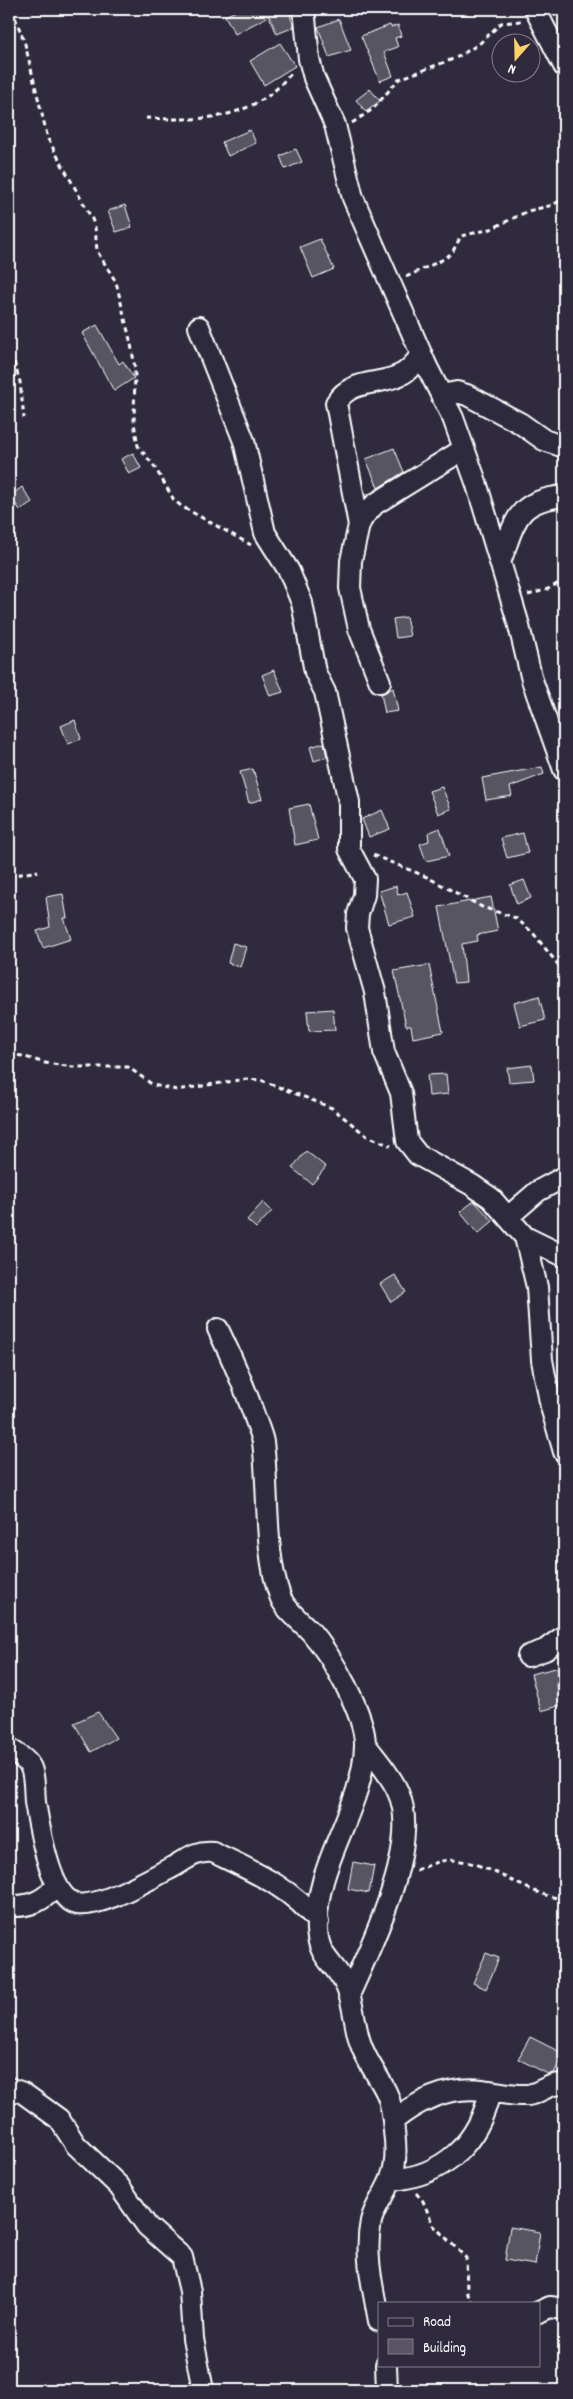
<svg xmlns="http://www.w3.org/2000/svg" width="573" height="2399" font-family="Dekko,sans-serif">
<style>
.building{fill:#595564;stroke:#fff}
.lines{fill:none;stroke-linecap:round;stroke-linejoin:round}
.street-casing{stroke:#fff;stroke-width:24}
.path{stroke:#fff;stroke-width:3;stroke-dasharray:5 4;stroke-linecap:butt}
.street{stroke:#2f2a3d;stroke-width:20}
</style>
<rect width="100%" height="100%" fill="#2f2a3d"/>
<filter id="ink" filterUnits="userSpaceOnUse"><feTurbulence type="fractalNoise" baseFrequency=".02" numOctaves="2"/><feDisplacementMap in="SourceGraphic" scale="10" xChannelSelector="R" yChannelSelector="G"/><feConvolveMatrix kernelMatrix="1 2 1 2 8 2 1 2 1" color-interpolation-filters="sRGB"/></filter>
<g filter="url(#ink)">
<path class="building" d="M 240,9 L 288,9 L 294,27 L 277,34 L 269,16 L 235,34 L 225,16 Z
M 339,19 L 351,50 L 329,57 L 318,27 Z
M 390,25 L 391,27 L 398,25 L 401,36 L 395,38 L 398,47 L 384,52 L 393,76 L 380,81 L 361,36 Z
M 280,43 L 295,66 L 264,85 L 250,61 Z
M 370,89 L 380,101 L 366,112 L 356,100 Z
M 250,130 L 256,143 L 228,156 L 222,142 Z
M 296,149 L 302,162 L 285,169 L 280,156 Z
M 125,205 L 132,227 L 116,232 L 108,211 Z
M 320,239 L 334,269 L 313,278 L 300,247 Z
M 97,325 L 119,364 L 123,361 L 134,378 L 114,391 L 82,333 Z
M 394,448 L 404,472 L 378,488 L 366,459 Z
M 133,453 L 141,468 L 129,474 L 121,459 Z
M 22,487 L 32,502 L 20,510 L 10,496 Z
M 406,617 L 410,636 L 396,638 L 393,619 Z
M 274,670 L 283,692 L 270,696 L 262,675 Z
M 393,688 L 398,711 L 385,713 L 381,694 Z
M 75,720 L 81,739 L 68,744 L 61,726 Z
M 324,743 L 327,757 L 314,761 L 310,747 Z
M 542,767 L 544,774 L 510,787 L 512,796 L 486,800 L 482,778 Z
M 253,769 L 262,799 L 249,803 L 240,772 Z
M 442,787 L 451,809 L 438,814 L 429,791 Z
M 309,804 L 318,840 L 295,845 L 289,808 Z
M 382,810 L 390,829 L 369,837 L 362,819 Z
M 440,828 L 449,856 L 426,861 L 420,844 L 429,841 L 428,833 Z
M 523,833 L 528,853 L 507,858 L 501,838 Z
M 524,880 L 531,898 L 517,904 L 510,885 Z
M 396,886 L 398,895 L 407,892 L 415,917 L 389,924 L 379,891 Z
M 63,894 L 67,918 L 64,918 L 71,939 L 43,948 L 37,931 L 50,927 L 46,897 Z
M 491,897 L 498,931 L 477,935 L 478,941 L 462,944 L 466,982 L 454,983 L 439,907 Z
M 233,943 L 246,947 L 240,967 L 228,963 Z
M 429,965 L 443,1032 L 413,1038 L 411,1026 L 406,1026 L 394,971 Z
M 539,996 L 545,1020 L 520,1026 L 514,1003 Z
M 333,1009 L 335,1030 L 309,1031 L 307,1011 Z
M 532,1065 L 534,1080 L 509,1082 L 507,1068 Z
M 446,1074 L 448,1094 L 429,1096 L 427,1075 Z
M 306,1151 L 326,1167 L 312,1184 L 292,1168 Z
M 474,1201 L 493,1221 L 478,1234 L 460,1212 Z
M 263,1202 L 272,1211 L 256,1228 L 247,1220 Z
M 395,1275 L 406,1292 L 391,1302 L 380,1284 Z
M 564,1666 L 564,1678 L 556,1681 L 562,1705 L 541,1711 L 531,1674 Z
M 98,1712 L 116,1738 L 91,1752 L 74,1723 Z
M 353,1862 L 374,1866 L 369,1893 L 348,1889 Z
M 486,1953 L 499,1958 L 486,1989 L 473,1983 Z
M 530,2037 L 564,2054 L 554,2073 L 548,2074 L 518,2059 Z
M 510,2227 L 540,2232 L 535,2265 L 505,2260 Z"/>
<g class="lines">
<g class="street-casing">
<path id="street" d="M 302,9 L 305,18 L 309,59 L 314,78 L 335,125 L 353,198 L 427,367 L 453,418 L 476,482 L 518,622 L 532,680 L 564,770
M 535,9 L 564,66
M 199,327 L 244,441 L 265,533 L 289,571 L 302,603 L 315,672 L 325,692 L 349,802 L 349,849 L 365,879 L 364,895 L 358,914 L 357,928 L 375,992 L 384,1052 L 401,1093 L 407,1141 L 418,1155 L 472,1185 L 491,1198 L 525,1237 L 564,1256
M 441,395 L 457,392 L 467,395 L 520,423 L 544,440 L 564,447
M 359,525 L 336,403 C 351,378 380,386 402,374 C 410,370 416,361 422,355
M 500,562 C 516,521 515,501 564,496
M 380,682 L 359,629 L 350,588 L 351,561 L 359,525 L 363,517 L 375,504 L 464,449
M 508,1217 L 538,1191 L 564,1177
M 525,1237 L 537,1287 L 542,1360 L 551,1407 L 564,1452
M 218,1329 C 231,1356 243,1383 253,1412 C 256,1422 261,1432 263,1442 C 269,1489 264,1553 280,1596 C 284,1609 301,1621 311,1632 C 331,1655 366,1715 365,1746 C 363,1810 313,1865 317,1930 C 319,1960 336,1963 346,1986 C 354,2003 354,2024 360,2042 C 366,2062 379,2076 387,2094 C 392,2105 393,2119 394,2131 C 396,2146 397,2164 391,2178 C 386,2193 375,2205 371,2221 C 364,2255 373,2288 379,2321
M 528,1656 L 545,1650 L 564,1636
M 9,1748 C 16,1754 27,1759 31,1768 C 35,1778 34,1791 35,1802 C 39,1826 50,1898 77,1904 C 100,1908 147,1880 169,1869 C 185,1861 194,1850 213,1852 C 252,1871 291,1887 318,1922
M 9,1906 C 30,1907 44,1901 57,1885
M 349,1995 C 371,1946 422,1843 398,1792 C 391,1775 376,1759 365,1744
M 9,2088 L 23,2093 L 59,2119 L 76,2145 L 119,2186 L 147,2226 L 182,2257 L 190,2291 L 193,2339 L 203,2390
M 393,2121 C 419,2100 448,2086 482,2090 C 498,2092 512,2096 528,2095 C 541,2093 552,2081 564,2085
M 391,2180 C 444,2176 479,2143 490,2091
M 539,2312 L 550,2307 L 564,2309
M 386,2365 L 387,2390"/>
</g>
<path class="path" d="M 12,9 L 25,44 L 48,139 L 92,219 L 95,227 L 97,251 L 116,282 L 131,344 L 135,368 L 134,423 L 138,446 L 154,466 L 174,500 L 181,506 L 251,545
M 146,118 C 192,120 228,122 268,96 C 277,90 285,79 293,72
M 352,123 L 373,109 L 399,79 L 456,58 L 479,44 L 501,23 L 521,21
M 406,277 L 446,258 L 453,251 L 461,236 L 491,229 L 528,211 L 553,205 L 564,198
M 9,345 L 20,382 L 24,418
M 528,595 L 548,589 L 564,580
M 373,855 L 427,877 L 482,907 L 516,918 L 533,933 L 564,972
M 9,876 L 38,871
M 9,1054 L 22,1056 L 45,1063 L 73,1067 L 128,1067 L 153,1085 L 177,1090 L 246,1079 L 261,1080 L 332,1108 L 367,1136 L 391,1146
M 416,1870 C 426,1867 439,1860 450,1860 C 489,1860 524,1895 564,1899
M 416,2193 L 423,2201 L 433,2225 L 466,2258 L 467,2292 L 472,2303"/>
<use href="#street" class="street"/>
</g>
</g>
<rect width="573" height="2399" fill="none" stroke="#2f2a3d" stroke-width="30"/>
<rect x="15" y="15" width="543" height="2369" fill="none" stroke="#fff" stroke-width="2" filter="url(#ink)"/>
<rect x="378" y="2302" width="162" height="65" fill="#2f2a3d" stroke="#827f8b"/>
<rect x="388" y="2318" width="25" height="8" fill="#2f2a3d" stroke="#827f8b"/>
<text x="423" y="2326" font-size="15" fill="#ffffff">Road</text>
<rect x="388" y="2339" width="25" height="15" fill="#595564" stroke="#827f8b"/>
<text x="423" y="2352" font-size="15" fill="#ffffff">Building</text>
<g transform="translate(516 58) rotate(200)"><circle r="24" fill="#2f2a3d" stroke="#827f8b"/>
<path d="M0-4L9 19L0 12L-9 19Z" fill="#ffd166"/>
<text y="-8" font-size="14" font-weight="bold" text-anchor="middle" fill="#ffffff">N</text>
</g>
</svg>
